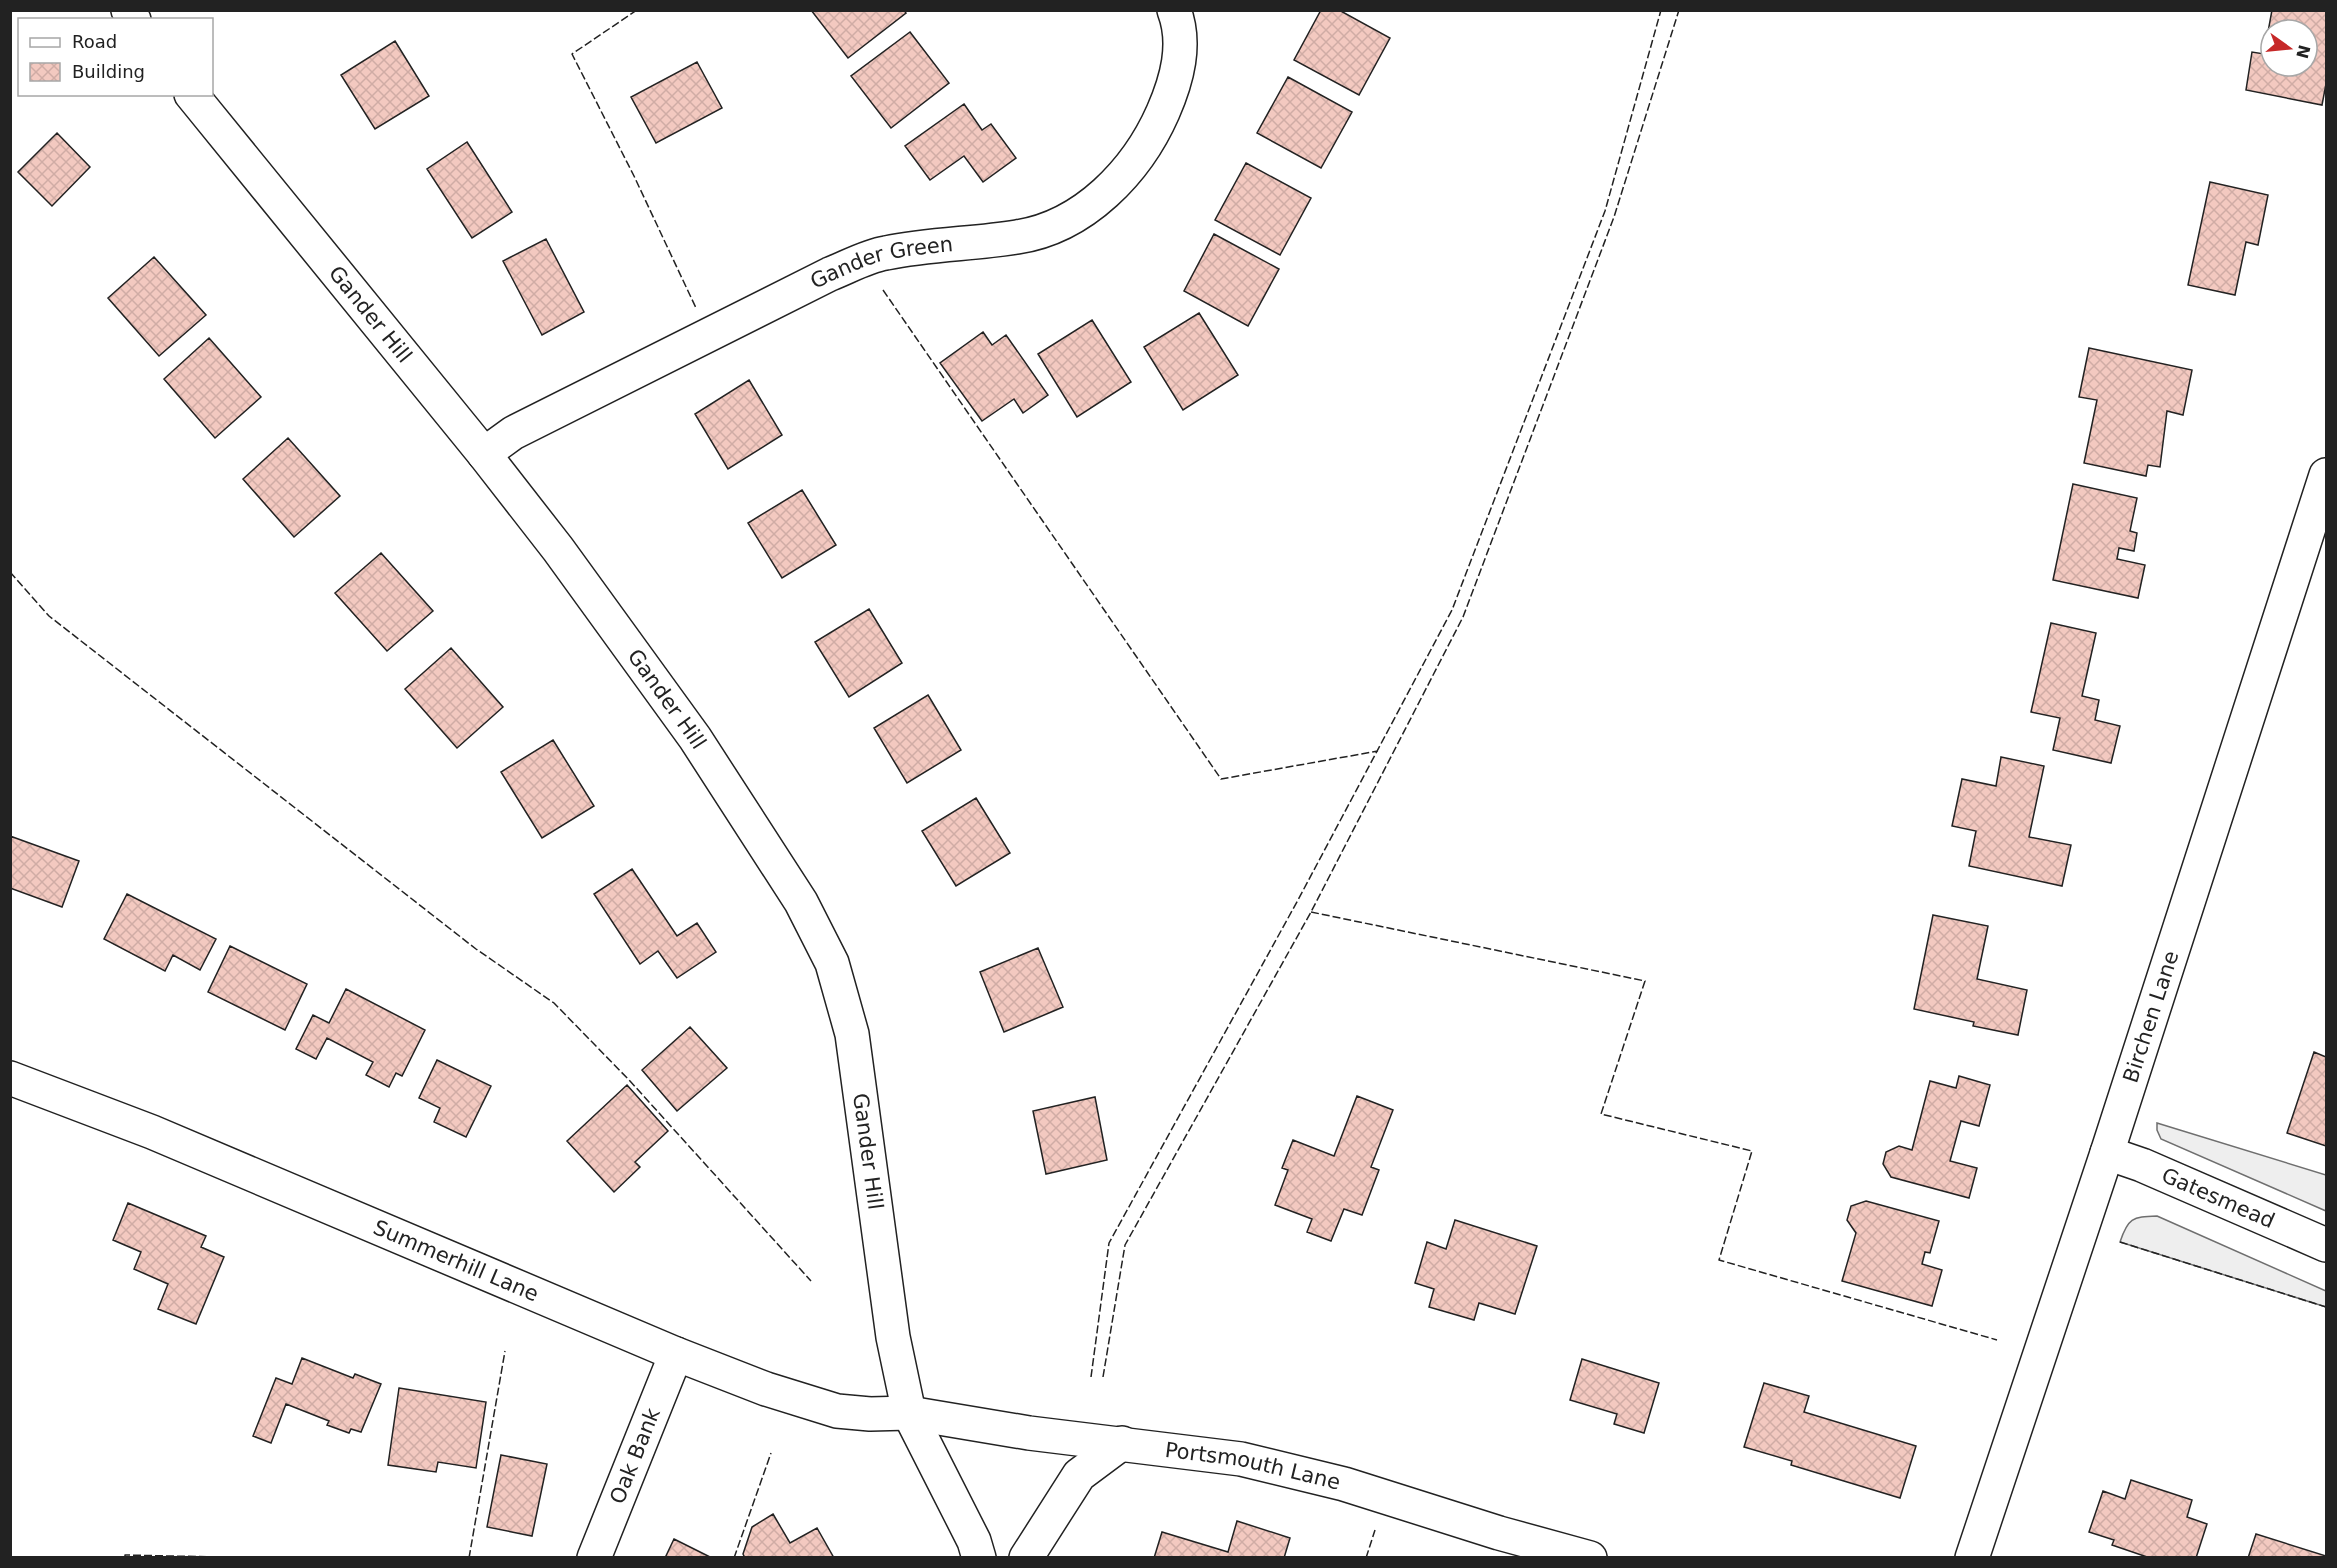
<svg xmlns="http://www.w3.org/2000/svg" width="2337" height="1568" font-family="'DejaVu Sans',sans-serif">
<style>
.grass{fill:#eee;stroke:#6f6f6f;stroke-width:1.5}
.building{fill:url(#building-cross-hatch);stroke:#222;stroke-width:1.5;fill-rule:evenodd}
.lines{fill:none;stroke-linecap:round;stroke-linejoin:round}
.street-casing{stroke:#222;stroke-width:36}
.secondary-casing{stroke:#222;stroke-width:36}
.street{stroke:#fff;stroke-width:33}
.secondary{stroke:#fff;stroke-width:33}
.fence{stroke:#222;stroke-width:1.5;stroke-dasharray:8 3;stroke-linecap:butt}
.labels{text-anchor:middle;stroke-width:4.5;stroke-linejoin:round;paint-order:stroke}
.street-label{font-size:21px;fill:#222;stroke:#fff}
</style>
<defs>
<pattern id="building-cross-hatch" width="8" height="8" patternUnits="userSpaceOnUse" patternTransform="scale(1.5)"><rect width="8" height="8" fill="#f3c9c0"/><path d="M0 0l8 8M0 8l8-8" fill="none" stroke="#d0aca5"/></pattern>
</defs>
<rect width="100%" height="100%" fill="#fff"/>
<path class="grass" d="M 2157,1123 L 2326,1175 L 2326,1211 L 2161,1139 L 2157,1130 Z
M 2157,1216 L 2326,1291 L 2326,1307 L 2120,1242 C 2128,1218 2132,1217 2157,1216 Z"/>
<path class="building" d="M 811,10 L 904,10 L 906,13 L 848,58 Z
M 1321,10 L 1339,10 L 1390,38 L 1359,95 L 1294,60 Z
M 2272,10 L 2326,10 L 2326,84 L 2322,105 L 2246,90 L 2252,52 L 2264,54 ZM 2271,30 L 2307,30 L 2307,66 L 2271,66 Z
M 910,32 L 949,83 L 891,128 L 851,76 Z
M 395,41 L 429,96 L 375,129 L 341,75 Z
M 697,62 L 722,108 L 656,143 L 631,97 Z
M 1288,77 L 1352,112 L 1321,168 L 1257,133 Z
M 964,104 L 982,130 L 991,124 L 1016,158 L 983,182 L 964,156 L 930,180 L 905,146 Z
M 57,133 L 90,167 L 52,206 L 18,172 Z
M 467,142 L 512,212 L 472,238 L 427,169 Z
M 1246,163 L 1311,198 L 1280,255 L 1215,220 Z
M 2210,182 L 2268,195 L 2258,245 L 2246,242 L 2235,295 L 2188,285 Z
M 1214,234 L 1279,269 L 1248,326 L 1184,291 Z
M 546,239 L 584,312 L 542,335 L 503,261 Z
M 154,257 L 206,315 L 159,356 L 108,298 Z
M 1199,313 L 1238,375 L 1183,410 L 1144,347 Z
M 1092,320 L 1131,382 L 1077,417 L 1038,354 Z
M 983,332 L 992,345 L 1006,335 L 1048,395 L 1023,413 L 1014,399 L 982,421 L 940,363 Z
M 209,338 L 261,397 L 215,438 L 164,379 Z
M 2089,348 L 2192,370 L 2183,415 L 2167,411 L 2160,467 L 2148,465 L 2146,476 L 2084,463 L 2097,400 L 2079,397 Z
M 749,380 L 782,435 L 728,469 L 695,414 Z
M 288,438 L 340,496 L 294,537 L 243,479 Z
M 2073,484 L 2137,498 L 2130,531 L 2137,533 L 2134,551 L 2119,548 L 2117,559 L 2145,565 L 2138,598 L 2053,580 Z
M 802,490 L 836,545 L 782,578 L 748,523 Z
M 381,553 L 433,611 L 387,651 L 335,593 Z
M 869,609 L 902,663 L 849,697 L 815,642 Z
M 2051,623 L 2096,633 L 2082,696 L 2099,700 L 2095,720 L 2120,726 L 2111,763 L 2053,750 L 2060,718 L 2031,712 Z
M 451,648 L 503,707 L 457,748 L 405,689 Z
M 928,695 L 961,750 L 907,783 L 874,728 Z
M 553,740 L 594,806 L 542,838 L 501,772 Z
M 2001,757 L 2044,766 L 2029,837 L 2071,845 L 2062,886 L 1969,866 L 1976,831 L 1952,826 L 1962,779 L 1996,786 Z
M 976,798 L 1010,853 L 956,886 L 922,831 Z
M 10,836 L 79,861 L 62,907 L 10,888 Z
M 632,869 L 677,936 L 697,923 L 716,952 L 677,978 L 658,951 L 640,964 L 594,894 Z
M 127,894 L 216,939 L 200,970 L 173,955 L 165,971 L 104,939 Z
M 1933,915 L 1988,926 L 1977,979 L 2027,990 L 2018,1035 L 1973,1026 L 1974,1022 L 1914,1009 Z
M 230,946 L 307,984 L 285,1030 L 208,992 Z
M 1038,948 L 1063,1007 L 1004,1032 L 980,972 Z
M 346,989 L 425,1030 L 402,1076 L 396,1073 L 389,1087 L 366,1075 L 373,1062 L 327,1038 L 316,1059 L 296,1049 L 313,1015 L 329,1023 Z
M 690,1027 L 727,1068 L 677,1111 L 642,1070 Z
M 2314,1052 L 2326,1057 L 2326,1146 L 2287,1133 Z
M 437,1060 L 491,1086 L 466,1137 L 434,1122 L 440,1108 L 419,1098 Z
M 1959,1076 L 1990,1085 L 1979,1126 L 1961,1121 L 1950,1161 L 1977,1168 L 1969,1198 L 1891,1177 L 1883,1164 L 1886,1152 L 1899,1146 L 1912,1150 L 1930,1081 L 1956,1088 Z
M 627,1085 L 668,1131 L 635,1162 L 640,1167 L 614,1192 L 567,1141 Z
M 1357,1096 L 1393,1110 L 1371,1167 L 1379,1170 L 1362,1215 L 1344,1209 L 1331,1241 L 1307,1232 L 1312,1219 L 1275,1205 L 1288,1170 L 1282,1168 L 1293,1140 L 1334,1156 Z
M 1095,1097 L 1107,1160 L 1046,1174 L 1033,1111 Z
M 1866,1201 L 1939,1221 L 1930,1253 L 1925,1252 L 1922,1264 L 1942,1270 L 1932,1306 L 1842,1281 L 1856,1233 L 1847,1220 L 1851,1206 Z
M 128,1203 L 206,1236 L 201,1247 L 224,1257 L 196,1324 L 158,1309 L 168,1284 L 134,1269 L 141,1252 L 113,1240 Z
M 1455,1220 L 1537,1246 L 1515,1314 L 1479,1303 L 1474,1320 L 1429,1307 L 1434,1289 L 1415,1283 L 1427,1242 L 1446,1249 Z
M 302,1358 L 353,1378 L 355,1374 L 381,1384 L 361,1432 L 351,1429 L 349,1433 L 327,1425 L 329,1421 L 286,1404 L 271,1443 L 253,1436 L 276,1378 L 292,1384 Z
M 1582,1359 L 1659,1383 L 1644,1433 L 1614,1424 L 1617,1414 L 1570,1400 Z
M 1764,1383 L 1809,1396 L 1804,1412 L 1916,1446 L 1900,1498 L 1791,1465 L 1792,1461 L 1744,1447 Z
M 399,1388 L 486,1402 L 476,1468 L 438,1462 L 436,1472 L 388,1465 Z
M 501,1455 L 547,1464 L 532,1536 L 487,1527 Z
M 2131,1480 L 2192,1500 L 2187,1517 L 2207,1524 L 2196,1558 L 2150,1558 L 2112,1545 L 2114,1540 L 2089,1532 L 2103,1491 L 2125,1499 Z
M 773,1514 L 790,1543 L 817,1528 L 834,1558 L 745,1558 L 743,1554 L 752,1527 Z
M 1237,1521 L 1290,1538 L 1284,1558 L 1154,1558 L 1162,1532 L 1228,1552 Z
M 2256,1534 L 2326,1556 L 2326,1558 L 2248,1558 Z
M 674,1539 L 712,1558 L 665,1558 Z"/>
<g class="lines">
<g class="street-casing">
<g id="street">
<path id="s1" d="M 484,454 L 513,433 L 830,274 C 848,267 867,256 886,253 C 929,244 974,244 1017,237 C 1084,227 1137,171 1163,112 C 1177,80 1187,44 1174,10"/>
<path id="s2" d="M 2107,1153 L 2142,1165 L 2326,1245"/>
<path d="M 909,1413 L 974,1541 L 979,1558"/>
<path id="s3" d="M 594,1558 L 676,1354"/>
<path d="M 1026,1558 L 1079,1475 L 1122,1443"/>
<path id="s4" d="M 1972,1558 L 2107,1153 L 2326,475"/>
</g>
</g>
<g class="secondary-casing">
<g id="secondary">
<path d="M 128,10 L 134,20"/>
<path id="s5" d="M 191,94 L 484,454 L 558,549 L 695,738 L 801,902 L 832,963 L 852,1034 L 893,1337 L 909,1413"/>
<path id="s6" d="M 10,1078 L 152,1132 L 676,1354 L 766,1389 L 837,1411 L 870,1414 L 909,1413 L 1029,1433 L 1241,1459 L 1344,1484 L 1499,1533 L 1590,1558"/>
</g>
</g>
<use href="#street" class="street"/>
<use href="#secondary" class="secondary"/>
<path class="fence" d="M 637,10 L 572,54 L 634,176 L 696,308
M 883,290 L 1221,779 L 1378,751
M 10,572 L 49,616 L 476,949 L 554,1003 L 630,1081 L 811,1281
M 1311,912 L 1645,981 L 1601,1114 L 1752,1151 L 1719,1260 L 1997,1340
M 2120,1242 L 2326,1307
M 1091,1377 L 1109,1243 L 1298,900 L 1452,610 L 1605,211 L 1661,10
M 1103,1377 L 1125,1245 L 1311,912 L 1463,617 L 1614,217 L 1679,10
M 125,1558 L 125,1555 L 263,1558
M 469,1558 L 505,1351
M 734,1558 L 771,1453
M 1366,1558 L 1375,1530"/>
</g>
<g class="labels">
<g class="street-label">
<text dy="7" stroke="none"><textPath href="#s1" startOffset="444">Gander Green</textPath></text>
<text dy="7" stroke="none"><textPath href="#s5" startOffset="284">Gander Hill</textPath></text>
<text dy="7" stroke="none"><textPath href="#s5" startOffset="770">Gander Hill</textPath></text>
<text dy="7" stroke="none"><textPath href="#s4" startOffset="570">Birchen Lane</textPath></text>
<text dy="7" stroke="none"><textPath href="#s5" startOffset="1274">Gander Hill</textPath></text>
<text dy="7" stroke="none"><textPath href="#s2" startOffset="120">Gatesmead</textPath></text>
<text dy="7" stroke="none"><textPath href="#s6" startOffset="482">Summerhill Lane</textPath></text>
<text dy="7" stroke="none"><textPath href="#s3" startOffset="110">Oak Bank</textPath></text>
<text dy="7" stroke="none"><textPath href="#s6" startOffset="1312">Portsmouth Lane</textPath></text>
</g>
</g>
<rect width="2337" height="1568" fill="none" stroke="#222222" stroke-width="24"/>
<rect x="18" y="18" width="195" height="78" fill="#ffffff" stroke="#a7a7a7" stroke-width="1.5"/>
<rect x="30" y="38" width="30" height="9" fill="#ffffff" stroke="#a7a7a7" stroke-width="1.5"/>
<text x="72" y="48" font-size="18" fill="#222222">Road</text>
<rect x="30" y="63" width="30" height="18" fill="url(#building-cross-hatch)" stroke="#a7a7a7" stroke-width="1.5"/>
<text x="72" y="78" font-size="18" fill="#222222">Building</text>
<g transform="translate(2289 48) rotate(105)"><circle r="28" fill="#ffffff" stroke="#a7a7a7" stroke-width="1.5"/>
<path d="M0-4.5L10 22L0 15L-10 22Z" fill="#c62828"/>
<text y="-9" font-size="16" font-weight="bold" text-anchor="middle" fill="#222222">N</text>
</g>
</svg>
